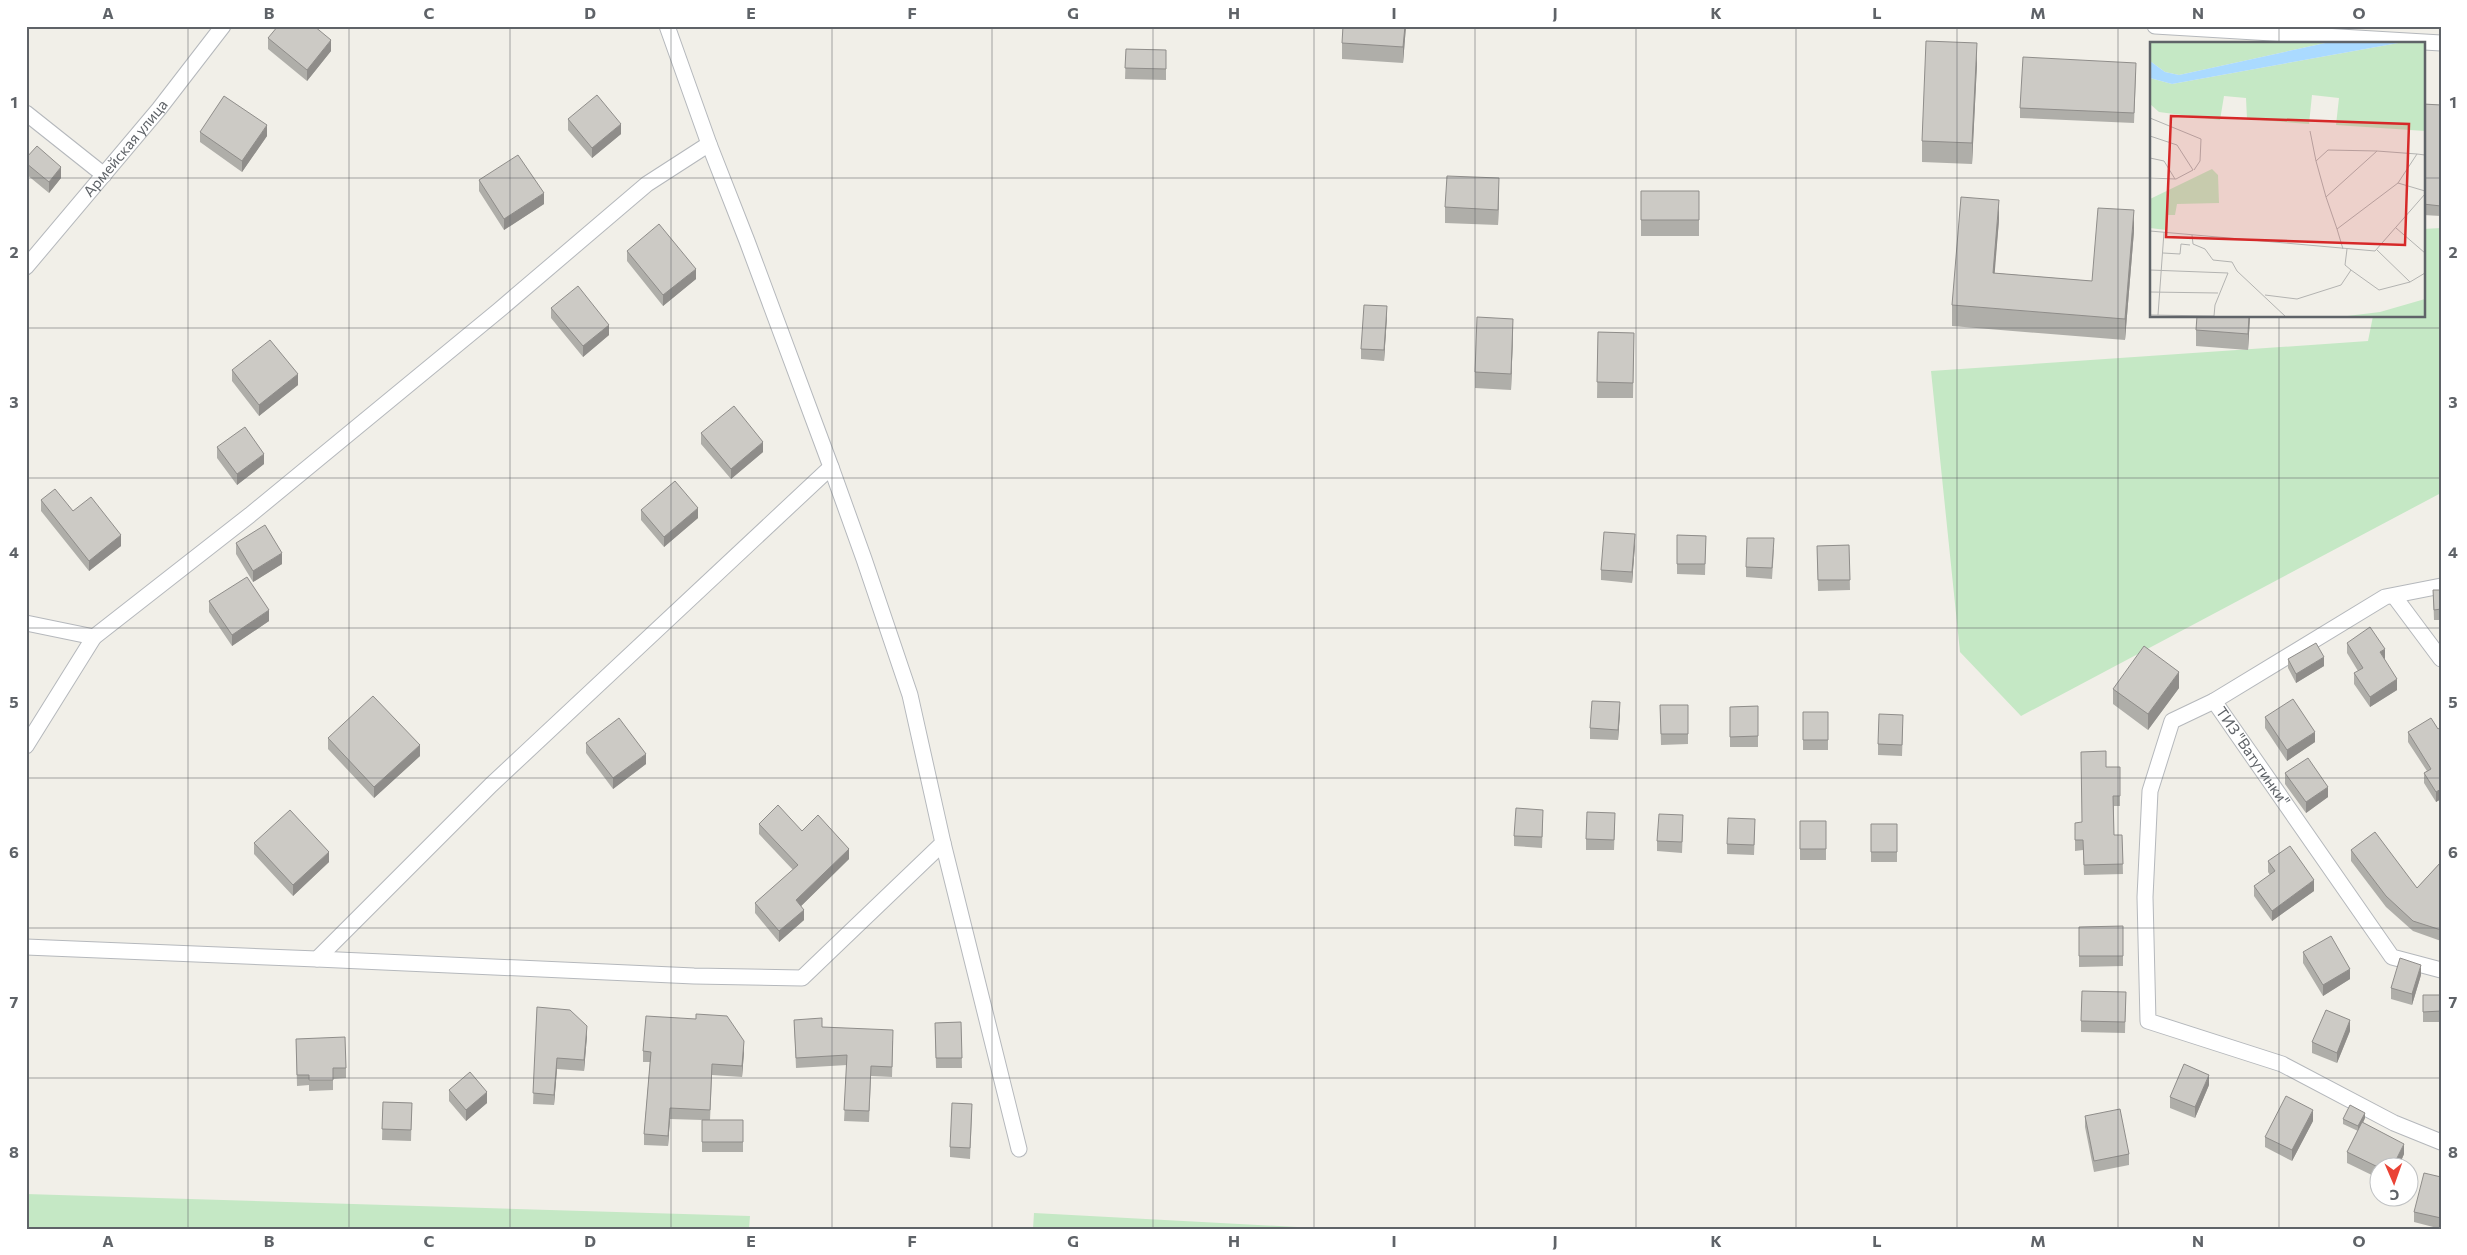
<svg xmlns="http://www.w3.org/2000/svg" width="2467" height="1255" font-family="Commissioner,sans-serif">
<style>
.green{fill:#c5e8c5}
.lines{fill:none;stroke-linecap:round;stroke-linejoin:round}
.minor-casing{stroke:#b5b8bc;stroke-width:17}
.minor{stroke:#fff;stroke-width:15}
.wall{fill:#afaea9}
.shaded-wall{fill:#8f8d8a}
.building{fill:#cccac5;stroke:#8f8d8a}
.grid{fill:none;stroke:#5f6368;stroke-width:1;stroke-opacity:0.55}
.labels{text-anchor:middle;stroke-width:5;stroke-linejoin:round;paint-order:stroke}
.street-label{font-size:15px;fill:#5f6368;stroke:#fff}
.inset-road{fill:none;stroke:#b3b3b1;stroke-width:1}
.view{fill:#d62828;fill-opacity:0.15;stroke:#d62828;stroke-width:2.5}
.inset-edge{fill:none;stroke:#5f6368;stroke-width:2.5}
.neatline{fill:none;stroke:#5f6368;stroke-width:2}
.grid-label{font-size:16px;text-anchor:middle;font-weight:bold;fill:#5f6368}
</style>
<rect width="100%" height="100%" fill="#f1efe8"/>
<path class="green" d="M 2441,228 L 2441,493 L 2021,716 L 1960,652 L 1931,371 L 2368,341 L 2373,316 L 2423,316 L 2423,229 Z
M 26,1194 L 750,1216 L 749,1229 L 26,1229 Z
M 1034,1213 L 1334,1229 L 1033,1229 Z"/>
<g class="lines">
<g class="minor-casing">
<g id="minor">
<path d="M 2155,26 L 2441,43"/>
<path d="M 26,113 L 104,175"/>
<path id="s1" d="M 26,267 L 159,109 L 223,26"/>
<path id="s2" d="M 2441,586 L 2385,597 L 2214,701 L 2392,957 L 2441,970"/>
<path d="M 2394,596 L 2441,659"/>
<path d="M 26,623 L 94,637 L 250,515 L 498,311 L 647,184 L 709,144 L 667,26"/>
<path d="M 2214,701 L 2172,721 L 2150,791 L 2145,897 L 2148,1021 L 2282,1064 L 2394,1123 L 2441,1142"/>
<path d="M 26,746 L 94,637"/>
<path d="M 943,843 L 1019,1149"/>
<path d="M 26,947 L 317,959 L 491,785 L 831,467 L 747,241 L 709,144"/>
<path d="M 317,959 L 694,976 L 802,978 L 943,843 L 910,695 L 864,559 L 831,467"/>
</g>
</g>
<use href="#minor" class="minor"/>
</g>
<path class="wall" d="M 1406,26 L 1403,63 L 1342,59 L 1342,43 Z
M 268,38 L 331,51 L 307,81 L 268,49 Z
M 1126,49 L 1166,50 L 1166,80 L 1125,79 Z
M 1977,64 L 1972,164 L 1922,162 L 1922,141 Z
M 2136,73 L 2134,123 L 2020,118 L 2020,108 Z
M 2423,104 L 2441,105 L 2441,216 L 2423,215 Z
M 568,119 L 621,134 L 592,158 L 568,130 Z
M 200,132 L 267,136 L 242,172 L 200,142 Z
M 26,158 L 61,178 L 49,193 L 26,174 Z
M 479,180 L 544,204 L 504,230 L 479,191 Z
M 1641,191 L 1699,191 L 1699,236 L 1641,236 Z
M 1499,194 L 1498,225 L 1445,223 L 1445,207 Z
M 1999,220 L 1994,273 L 2092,281 L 2134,231 L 2125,340 L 1952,326 L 1952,305 Z
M 627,251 L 696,279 L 663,306 L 627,261 Z
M 551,308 L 609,335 L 583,357 L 551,318 Z
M 1387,316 L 1384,361 L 1361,359 L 1361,349 Z
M 2250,316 L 2248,350 L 2196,346 L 2196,330 Z
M 1598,332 L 1634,333 L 1633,398 L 1597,398 Z
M 1513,334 L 1511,390 L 1475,388 L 1475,372 Z
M 232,370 L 298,385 L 259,416 L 232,381 Z
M 701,433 L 763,452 L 731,479 L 701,444 Z
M 217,447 L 264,464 L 237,485 L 217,458 Z
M 41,500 L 73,511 L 121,546 L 89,571 L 41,511 Z
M 641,510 L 698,518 L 664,547 L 641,520 Z
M 1677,535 L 1706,536 L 1705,575 L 1677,574 Z
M 236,543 L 282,564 L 253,582 L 236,554 Z
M 1635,545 L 1632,583 L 1601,580 L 1601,570 Z
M 1849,545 L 1850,590 L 1818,591 L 1817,546 Z
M 1774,549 L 1772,579 L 1746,577 L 1746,567 Z
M 2433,590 L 2441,590 L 2441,620 L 2434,620 Z
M 209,601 L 269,621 L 232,646 L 209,612 Z
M 2347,643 L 2384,660 L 2397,690 L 2370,707 L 2354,684 L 2354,673 L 2358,671 L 2347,653 Z
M 2288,659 L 2324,666 L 2296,683 L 2288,668 Z
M 2179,688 L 2148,730 L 2113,704 L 2113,689 Z
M 1660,705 L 1688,705 L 1688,744 L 1661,745 Z
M 1758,706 L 1758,747 L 1730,747 L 1730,707 Z
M 1803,712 L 1828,712 L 1828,750 L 1803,750 Z
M 1620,713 L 1618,740 L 1590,739 L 1590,728 Z
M 2265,717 L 2315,742 L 2287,761 L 2265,728 Z
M 1903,726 L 1902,756 L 1878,755 L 1878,744 Z
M 2441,727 L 2441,799 L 2436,802 L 2424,783 L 2424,773 L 2427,771 L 2408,742 L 2408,732 L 2438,729 Z
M 328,738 L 420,756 L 374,798 L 328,749 Z
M 586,743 L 646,764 L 613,789 L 586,753 Z
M 2106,767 L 2120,767 L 2120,806 L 2114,806 L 2114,835 L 2122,835 L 2123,874 L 2084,875 L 2083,850 L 2075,851 L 2075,833 L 2082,822 Z
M 2285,773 L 2328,797 L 2306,813 L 2285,784 Z
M 1543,820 L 1542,848 L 1514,846 L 1514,836 Z
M 1800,821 L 1826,821 L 1826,860 L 1800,860 Z
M 1615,823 L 1614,850 L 1586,850 L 1586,839 Z
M 759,824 L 802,831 L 849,859 L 801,906 L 804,920 L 779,942 L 755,913 L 755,903 L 793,870 L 759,834 Z
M 1871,824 L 1897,824 L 1897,862 L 1871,862 Z
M 1683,826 L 1682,853 L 1657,851 L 1657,841 Z
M 1755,829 L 1754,855 L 1727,854 L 1727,844 Z
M 254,843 L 329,862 L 293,896 L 254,854 Z
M 2351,850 L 2417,888 L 2441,862 L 2441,941 L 2413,931 L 2386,907 L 2351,861 Z
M 2268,861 L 2314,891 L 2272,921 L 2254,896 L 2254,886 L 2270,875 L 2268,872 Z
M 2123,926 L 2123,966 L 2079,967 L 2079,927 Z
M 2303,952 L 2350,979 L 2323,996 L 2303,963 Z
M 2421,975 L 2412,1005 L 2391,999 L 2391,988 Z
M 2126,992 L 2125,1033 L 2081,1032 L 2081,1021 Z
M 2423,995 L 2441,995 L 2441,1022 L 2423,1022 Z
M 537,1007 L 587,1036 L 584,1071 L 557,1069 L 554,1105 L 533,1104 Z
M 794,1020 L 822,1027 L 893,1041 L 892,1077 L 871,1076 L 869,1122 L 844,1121 L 847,1065 L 796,1068 Z
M 961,1022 L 962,1068 L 936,1068 L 935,1023 Z
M 2350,1031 L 2337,1063 L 2312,1053 L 2312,1042 Z
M 296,1039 L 346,1068 L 346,1078 L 333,1079 L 333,1090 L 309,1091 L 309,1085 L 297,1086 Z
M 643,1051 L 744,1052 L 742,1077 L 712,1075 L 710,1120 L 743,1120 L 743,1152 L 702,1152 L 702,1120 L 670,1119 L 668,1146 L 644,1145 L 644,1134 L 650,1062 L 643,1062 Z
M 2209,1085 L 2195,1118 L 2170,1108 L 2170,1097 Z
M 449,1090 L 487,1103 L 466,1121 L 449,1101 Z
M 383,1102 L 412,1103 L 411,1141 L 382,1140 Z
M 972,1115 L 970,1159 L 950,1157 L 950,1147 Z
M 2085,1116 L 2129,1154 L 2129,1165 L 2094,1172 L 2085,1127 Z
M 2365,1118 L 2363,1123 L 2404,1154 L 2398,1168 L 2380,1168 L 2380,1179 L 2347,1163 L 2347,1152 L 2358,1131 L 2343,1124 L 2343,1119 Z
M 2313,1121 L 2292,1161 L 2265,1147 L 2265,1137 Z
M 2441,1177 L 2441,1229 L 2414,1222 L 2414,1212 Z"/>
<path class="shaded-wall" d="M 1405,26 L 1406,26 L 1403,63 L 1403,47 Z
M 331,40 L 331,51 L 307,81 L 307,70 Z
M 1977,43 L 1977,64 L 1972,164 L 1972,143 Z
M 621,124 L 621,134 L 592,158 L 592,148 Z
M 267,125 L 267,136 L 242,172 L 242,161 Z
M 61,167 L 61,178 L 49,193 L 49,182 Z
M 1499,178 L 1499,194 L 1498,225 L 1498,210 Z
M 544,193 L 544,204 L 504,230 L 504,219 Z
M 1999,200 L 1999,220 L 1993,294 L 1993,273 Z
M 2134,210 L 2134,231 L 2125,340 L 2125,319 Z
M 696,269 L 696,279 L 663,306 L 663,295 Z
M 1387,306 L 1387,316 L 1384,361 L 1384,350 Z
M 2249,316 L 2250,316 L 2248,350 L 2248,334 Z
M 1513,319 L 1513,334 L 1511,390 L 1511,374 Z
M 609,325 L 609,335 L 583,357 L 583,346 Z
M 298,374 L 298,385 L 259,416 L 259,405 Z
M 763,442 L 763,452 L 731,479 L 731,469 Z
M 264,454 L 264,464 L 237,485 L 237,474 Z
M 698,508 L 698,518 L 664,547 L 664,537 Z
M 1635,534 L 1635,545 L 1632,583 L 1632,572 Z
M 121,535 L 121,546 L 89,571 L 89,561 Z
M 282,553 L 282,564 L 253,582 L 253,571 Z
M 269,610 L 269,621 L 232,646 L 232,635 Z
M 2385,649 L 2385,660 L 2380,652 Z
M 2324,657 L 2324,666 L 2296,683 L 2296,674 Z
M 2179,672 L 2179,688 L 2148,730 L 2148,714 Z
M 2397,679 L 2397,690 L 2370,707 L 2370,697 Z
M 1620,702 L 1620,713 L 1618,740 L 1618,730 Z
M 2315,732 L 2315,742 L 2287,761 L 2287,750 Z
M 420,745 L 420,756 L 374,798 L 374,787 Z
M 646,754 L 646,764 L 613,789 L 613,778 Z
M 2328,787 L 2328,797 L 2306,813 L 2306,802 Z
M 2441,789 L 2441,799 L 2436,802 L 2436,792 Z
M 849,849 L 849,859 L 796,911 L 796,900 Z
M 329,852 L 329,862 L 293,896 L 293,885 Z
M 2314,880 L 2314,891 L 2272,921 L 2272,911 Z
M 804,910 L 804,920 L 779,942 L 779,931 Z
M 2421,965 L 2421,975 L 2412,1005 L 2412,994 Z
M 2350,969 L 2350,979 L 2323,996 L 2323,985 Z
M 2350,1020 L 2350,1031 L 2337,1063 L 2337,1053 Z
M 587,1026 L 587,1036 L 584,1071 L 584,1060 Z
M 744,1041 L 744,1052 L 742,1077 L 742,1066 Z
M 557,1058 L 557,1069 L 554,1105 L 554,1095 Z
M 2209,1075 L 2209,1085 L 2195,1118 L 2195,1107 Z
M 487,1092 L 487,1103 L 466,1121 L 466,1110 Z
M 670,1108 L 670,1119 L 668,1146 L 668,1136 Z
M 2313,1110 L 2313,1121 L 2292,1161 L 2292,1150 Z
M 2365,1113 L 2365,1118 L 2358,1132 L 2358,1126 Z
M 2404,1144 L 2404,1154 L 2398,1168 L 2392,1168 Z"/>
<path class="building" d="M 278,26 L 314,26 L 331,40 L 307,70 L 268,38 Z
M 1343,26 L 1405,26 L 1403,47 L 1342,43 Z
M 1926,41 L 1977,43 L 1972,143 L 1922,141 Z
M 1126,49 L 1166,50 L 1166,69 L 1125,68 Z
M 2023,57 L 2136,63 L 2134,113 L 2020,108 Z
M 597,95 L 621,124 L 592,148 L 568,119 Z
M 224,96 L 267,125 L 242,161 L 200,132 Z
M 2423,104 L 2441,105 L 2441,206 L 2423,204 Z
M 37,146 L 61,167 L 49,182 L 26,163 L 26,158 Z
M 518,155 L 544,193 L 504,219 L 479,180 Z
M 1447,176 L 1499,178 L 1498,210 L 1445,207 Z
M 1641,191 L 1699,191 L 1699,220 L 1641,220 Z
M 1961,197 L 1999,200 L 1993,273 L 2092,281 L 2098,208 L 2134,210 L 2125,319 L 1952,305 Z
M 659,224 L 696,269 L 663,295 L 627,251 Z
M 578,286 L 609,325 L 583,346 L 551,308 Z
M 1364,305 L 1387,306 L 1384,350 L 1361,349 Z
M 2197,316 L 2249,316 L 2248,334 L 2196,330 Z
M 1477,317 L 1513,319 L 1511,374 L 1475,372 Z
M 1598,332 L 1634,333 L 1633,383 L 1597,382 Z
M 270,340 L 298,374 L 259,405 L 232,370 Z
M 734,406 L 763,442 L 731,469 L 701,433 Z
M 245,427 L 264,454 L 237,474 L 217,447 Z
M 675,481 L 698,508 L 664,537 L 641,510 Z
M 55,489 L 73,511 L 91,497 L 121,535 L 89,561 L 41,500 Z
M 265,525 L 282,553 L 253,571 L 236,543 Z
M 1604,532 L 1635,534 L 1632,572 L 1601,570 Z
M 1677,535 L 1706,536 L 1705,564 L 1677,564 Z
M 1747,538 L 1774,538 L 1772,568 L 1746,567 Z
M 1849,545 L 1850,580 L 1818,580 L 1817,546 Z
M 247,577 L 269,610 L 232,635 L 209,601 Z
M 2433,590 L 2441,590 L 2441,609 L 2434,610 Z
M 2370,627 L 2385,649 L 2380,652 L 2397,679 L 2370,697 L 2354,673 L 2363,668 L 2347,643 Z
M 2316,643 L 2324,657 L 2296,674 L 2288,659 Z
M 2144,646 L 2179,672 L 2148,714 L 2113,689 Z
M 373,696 L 420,745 L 374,787 L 328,738 Z
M 2293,699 L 2315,732 L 2287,750 L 2265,717 Z
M 1592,701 L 1620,702 L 1618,730 L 1590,728 Z
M 1660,705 L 1688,705 L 1688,734 L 1661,734 Z
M 1758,706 L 1758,736 L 1730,737 L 1730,707 Z
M 1803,712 L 1828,712 L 1828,740 L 1803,740 Z
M 1879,714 L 1903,715 L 1902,745 L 1878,744 Z
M 619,718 L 646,754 L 613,778 L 586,743 Z
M 2431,718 L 2438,729 L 2441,727 L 2441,789 L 2436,792 L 2424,773 L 2431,769 L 2408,732 Z
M 2106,751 L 2106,767 L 2120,767 L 2120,796 L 2113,796 L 2114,835 L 2122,835 L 2123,864 L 2084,865 L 2083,840 L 2075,840 L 2075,823 L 2082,822 L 2081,752 Z
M 2308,758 L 2328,787 L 2306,802 L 2285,773 Z
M 778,805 L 802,831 L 818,815 L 849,849 L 796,900 L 804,910 L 779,931 L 755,903 L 798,865 L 759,824 Z
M 1516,808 L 1543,810 L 1542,837 L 1514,836 Z
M 290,810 L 329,852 L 293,885 L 254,843 Z
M 1587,812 L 1615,813 L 1614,840 L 1586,839 Z
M 1659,814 L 1683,815 L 1682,842 L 1657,841 Z
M 1728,818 L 1755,819 L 1754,845 L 1727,844 Z
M 1800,821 L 1826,821 L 1826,849 L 1800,849 Z
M 1871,824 L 1897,824 L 1897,852 L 1871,852 Z
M 2375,832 L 2417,888 L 2441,862 L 2441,930 L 2413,921 L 2386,896 L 2351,850 Z
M 2290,846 L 2314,880 L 2272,911 L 2254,886 L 2275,871 L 2268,861 Z
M 2123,926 L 2123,956 L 2079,956 L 2079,927 Z
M 2331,936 L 2350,969 L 2323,985 L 2303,952 Z
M 2400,958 L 2421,965 L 2412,994 L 2391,988 Z
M 2082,991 L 2126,992 L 2125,1022 L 2081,1021 Z
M 2423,995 L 2441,995 L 2441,1011 L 2423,1012 Z
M 537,1007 L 570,1010 L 587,1026 L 584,1060 L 557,1058 L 554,1095 L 533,1093 Z
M 2326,1010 L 2350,1020 L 2337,1053 L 2312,1042 Z
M 696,1014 L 727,1016 L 744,1041 L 742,1066 L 712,1064 L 710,1110 L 670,1108 L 668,1136 L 644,1134 L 651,1052 L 643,1051 L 646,1016 L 696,1019 Z
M 822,1018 L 822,1027 L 893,1030 L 892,1067 L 871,1066 L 869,1111 L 844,1110 L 847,1055 L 796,1058 L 794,1020 Z
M 961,1022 L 962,1058 L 936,1058 L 935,1023 Z
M 345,1037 L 346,1068 L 333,1068 L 333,1080 L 309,1080 L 309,1075 L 297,1075 L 296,1039 Z
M 2184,1064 L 2209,1075 L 2195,1107 L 2170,1097 Z
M 470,1072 L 487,1092 L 466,1110 L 449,1090 Z
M 2286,1096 L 2313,1110 L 2292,1150 L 2265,1137 Z
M 383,1102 L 412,1103 L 411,1130 L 382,1129 Z
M 952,1103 L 972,1104 L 970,1148 L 950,1147 Z
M 2350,1105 L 2365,1113 L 2358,1126 L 2343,1119 Z
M 2120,1109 L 2129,1154 L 2094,1161 L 2085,1116 Z
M 702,1120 L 743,1120 L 743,1142 L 702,1142 Z
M 2362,1122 L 2404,1144 L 2392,1168 L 2380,1168 L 2347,1152 Z
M 2424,1173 L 2441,1177 L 2441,1218 L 2414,1212 Z"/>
<path class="grid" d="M 188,26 L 188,1229M 349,26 L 349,1229M 510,26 L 510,1229M 671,26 L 671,1229M 832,26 L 832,1229M 992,26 L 992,1229M 1153,26 L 1153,1229M 1314,26 L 1314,1229M 1475,26 L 1475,1229M 1636,26 L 1636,1229M 1796,26 L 1796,1229M 1957,26 L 1957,1229M 2118,26 L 2118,1229M 2279,26 L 2279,44M 26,178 L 2151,178M 2423,178 L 2441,178M 2279,316 L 2279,1229M 26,328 L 2441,328M 26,478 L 2441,478M 26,628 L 2441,628M 26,778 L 2441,778M 26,928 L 2441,928M 26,1078 L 2441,1078"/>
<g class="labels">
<g class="street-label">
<text dy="5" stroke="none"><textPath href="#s1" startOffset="155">Армейская улица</textPath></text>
<text dy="5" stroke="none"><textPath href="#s2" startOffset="325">ТИЗ "Ватутинки"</textPath></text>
</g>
</g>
<g transform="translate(2150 42)">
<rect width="275" height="275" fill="#f1efe8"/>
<path d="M 0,0 L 180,0 L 29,33 L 15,30 L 0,19 ZM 254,0 L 275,0 L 275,89 L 186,83 L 189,56 L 162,53 L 159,82 L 97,77 L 96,56 L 74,54 L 70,78 L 9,70 L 0,62 L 0,36 L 22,42 ZM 62,127 L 68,133 L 69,161 L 27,162 L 25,173 L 16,173 L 16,188 L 0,186 L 0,157 ZM 275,257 L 275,275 L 189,275 L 230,270 Z" fill="#c5e8c5"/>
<path d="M 180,0 L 254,0 L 22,42 L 0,36 L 0,19 L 15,30 L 29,33 Z" fill="#aadaff"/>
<path class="inset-road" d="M 0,76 L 51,97 L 50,119 L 44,128M 160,89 L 166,119M 0,94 L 27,103 L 43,128 L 26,137 L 0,136M 0,116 L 14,119 L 25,137M 248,141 L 267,112 L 275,113M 176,155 L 166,119 L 178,108 L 227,109M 246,186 L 275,211M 187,187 L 176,155 L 227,109 L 267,112M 0,189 L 225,209 L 275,152M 42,193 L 43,202 L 55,207 L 63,218 L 82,220 L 87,229 L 136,275M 193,207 L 187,187 L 248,141 L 275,149M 197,207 L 195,223 L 201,228M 227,208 L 260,240 L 275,231M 13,211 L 30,212 L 31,202 L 40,203M 0,228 L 78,231 L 65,263 L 64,274 L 0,273M 0,250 L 68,251M 115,253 L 147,257 L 191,243 L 201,228 L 229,248 L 260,240M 8,273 L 14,190"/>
<path class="view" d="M 21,74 L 259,82 L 255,203 L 16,195 Z"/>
<rect width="275" height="275" class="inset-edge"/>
</g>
<rect width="2467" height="1255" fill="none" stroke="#ffffff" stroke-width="55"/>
<g transform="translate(2394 1182) rotate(178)"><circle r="24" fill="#ffffff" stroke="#bfc1c3"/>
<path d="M0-4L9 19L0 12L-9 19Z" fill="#ea4335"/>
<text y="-8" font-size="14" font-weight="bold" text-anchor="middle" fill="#5f6368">С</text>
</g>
<rect x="28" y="28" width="2412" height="1200" class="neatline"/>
<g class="grid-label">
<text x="108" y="19">A</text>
<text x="269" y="19">B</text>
<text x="429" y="19">C</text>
<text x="590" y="19">D</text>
<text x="751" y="19">E</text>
<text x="912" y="19">F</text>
<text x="1073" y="19">G</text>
<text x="1234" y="19">H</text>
<text x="1394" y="19">I</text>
<text x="1555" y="19">J</text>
<text x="1716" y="19">K</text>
<text x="1877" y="19">L</text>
<text x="2038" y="19">M</text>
<text x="2198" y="19">N</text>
<text x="2359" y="19">O</text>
<text x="14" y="108">1</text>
<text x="2453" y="108">1</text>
<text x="14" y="258">2</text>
<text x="2453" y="258">2</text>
<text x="14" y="408">3</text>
<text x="2453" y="408">3</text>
<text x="14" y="558">4</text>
<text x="2453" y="558">4</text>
<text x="14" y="708">5</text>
<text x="2453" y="708">5</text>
<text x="14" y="858">6</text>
<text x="2453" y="858">6</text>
<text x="14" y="1008">7</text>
<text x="2453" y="1008">7</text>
<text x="14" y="1158">8</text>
<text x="2453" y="1158">8</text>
<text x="108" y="1247">A</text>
<text x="269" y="1247">B</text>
<text x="429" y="1247">C</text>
<text x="590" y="1247">D</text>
<text x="751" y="1247">E</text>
<text x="912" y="1247">F</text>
<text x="1073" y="1247">G</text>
<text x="1234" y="1247">H</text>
<text x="1394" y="1247">I</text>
<text x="1555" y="1247">J</text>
<text x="1716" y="1247">K</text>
<text x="1877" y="1247">L</text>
<text x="2038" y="1247">M</text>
<text x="2198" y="1247">N</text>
<text x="2359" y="1247">O</text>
</g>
</svg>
